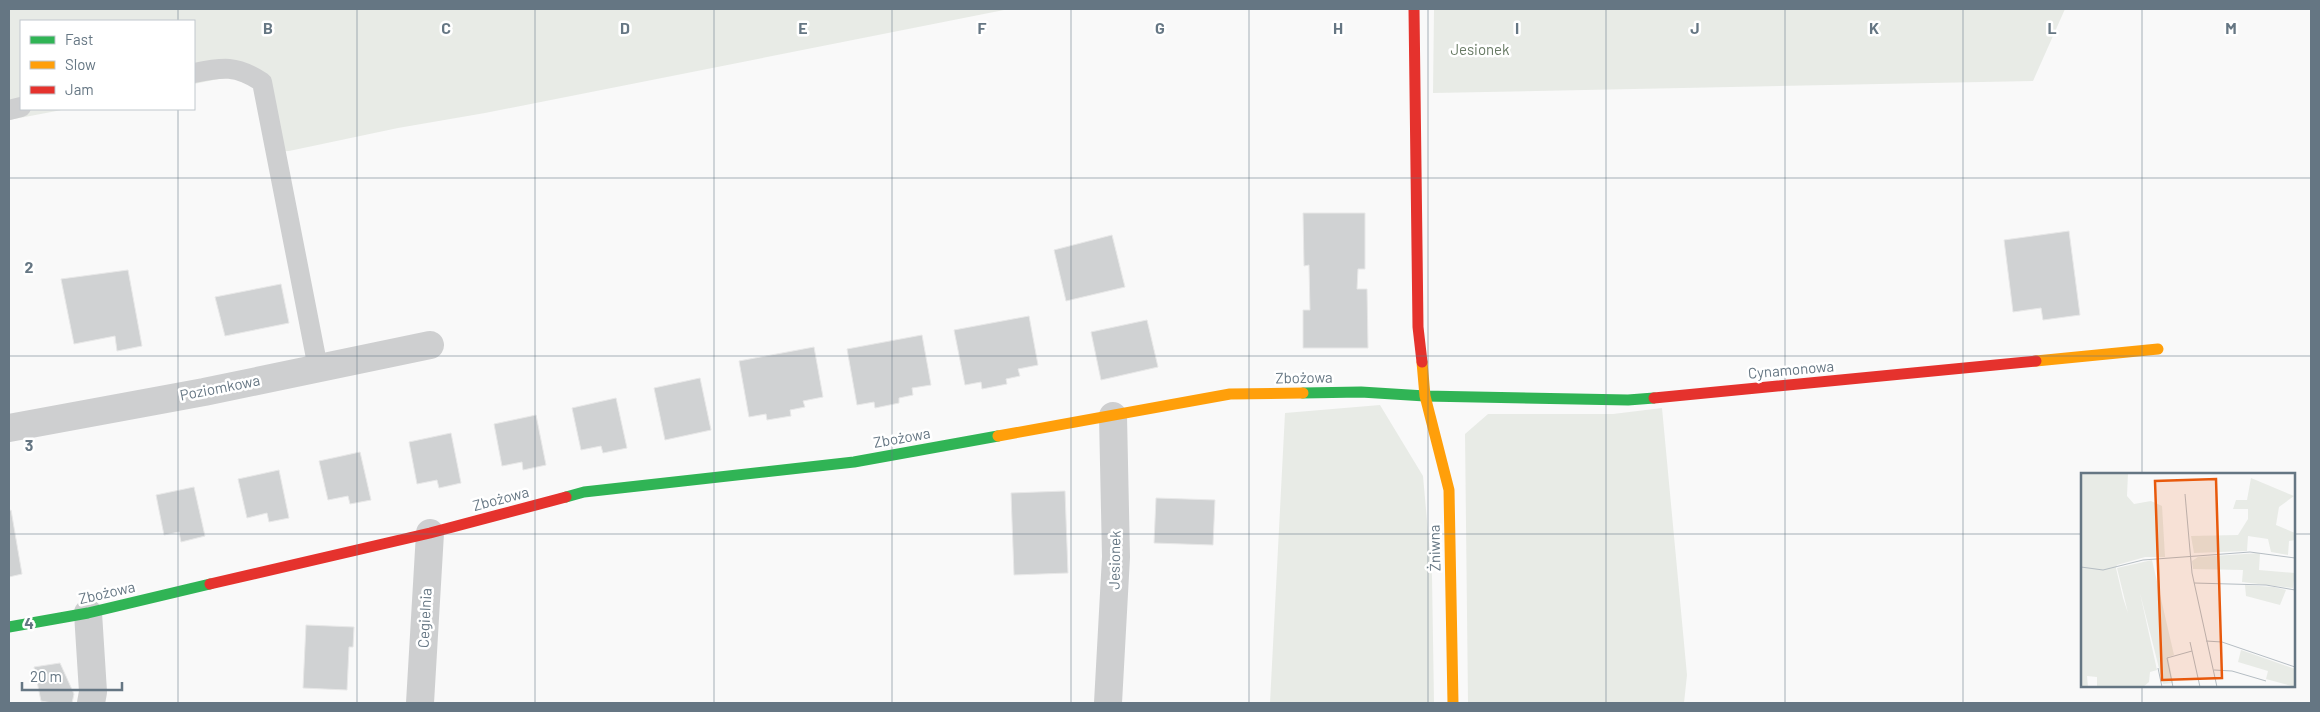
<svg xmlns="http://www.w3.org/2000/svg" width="2320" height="712" font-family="Barlow,sans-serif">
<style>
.green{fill:#e8ebe6}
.building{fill:#d0d2d3;stroke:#e8e8e8}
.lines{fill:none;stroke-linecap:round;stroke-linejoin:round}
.lane{stroke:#cecfd0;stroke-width:20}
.street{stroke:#cecfd0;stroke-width:28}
.fast{stroke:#30b455;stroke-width:11}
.slow{stroke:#ff9f0a;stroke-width:11}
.jam{stroke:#e5322d;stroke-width:11}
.grid{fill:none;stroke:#657683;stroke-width:1;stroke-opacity:0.55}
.labels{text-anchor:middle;stroke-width:5;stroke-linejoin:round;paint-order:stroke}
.park-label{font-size:15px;fill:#687a64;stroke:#fff}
.street-label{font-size:15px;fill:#657683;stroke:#fff}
.inset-road{fill:none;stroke:#b5bdc3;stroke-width:1}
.view{fill:#e8590c;fill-opacity:0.15;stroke:#e8590c;stroke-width:2.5}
.inset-edge{fill:none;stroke:#657683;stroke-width:2.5}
.grid-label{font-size:16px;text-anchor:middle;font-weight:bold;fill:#657683;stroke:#fff;stroke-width:5;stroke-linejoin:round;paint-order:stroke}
</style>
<rect width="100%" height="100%" fill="#f9f9f9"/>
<path class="green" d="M 9,9 L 1009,9 L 485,113 L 398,128 L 289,151 L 267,152 L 259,87 L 238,75 L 194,84 L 194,21 L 21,21 L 21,109 L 67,109 L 9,120 Z
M 1434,9 L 2065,9 L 2033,81 L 1433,93 Z
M 1380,405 L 1423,476 L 1432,576 L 1434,703 L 1270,703 L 1285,413 Z
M 1662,408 L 1687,675 L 1684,703 L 1468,703 L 1465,434 L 1488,414 L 1613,414 Z"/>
<path class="building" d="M 1303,213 L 1365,213 L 1365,269 L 1358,269 L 1357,289 L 1367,289 L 1368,348 L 1303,348 L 1303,310 L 1310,310 L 1309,265 L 1304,266 Z
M 2069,231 L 2080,315 L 2043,320 L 2041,308 L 2013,312 L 2004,240 Z
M 1112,235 L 1125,287 L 1066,301 L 1054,250 Z
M 128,270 L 142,346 L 117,351 L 115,336 L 74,344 L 61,279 Z
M 281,284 L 289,323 L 225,336 L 215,297 Z
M 1029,316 L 1038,365 L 1018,369 L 1020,376 L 1006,379 L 1007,384 L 982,389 L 981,382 L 965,385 L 954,330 Z
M 1147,320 L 1158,367 L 1101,380 L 1091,332 Z
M 922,335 L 931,385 L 912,388 L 913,395 L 899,398 L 899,403 L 875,408 L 874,402 L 857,405 L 847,349 Z
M 814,347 L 823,397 L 803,401 L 805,407 L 790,410 L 791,416 L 767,420 L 766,414 L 749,417 L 739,361 Z
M 700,378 L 711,430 L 665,440 L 654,388 Z
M 616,398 L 627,448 L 603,453 L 601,446 L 581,450 L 572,408 Z
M 536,415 L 546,465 L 523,470 L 522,462 L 502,466 L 494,424 Z
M 451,433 L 461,483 L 439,488 L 437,480 L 417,484 L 409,442 Z
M 360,452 L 371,500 L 350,504 L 348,496 L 328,500 L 319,461 Z
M 279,470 L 289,518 L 269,522 L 267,513 L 247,518 L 238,479 Z
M 194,487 L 205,536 L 181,542 L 179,532 L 164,535 L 156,495 Z
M 1065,491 L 1068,573 L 1014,575 L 1011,493 Z
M 1156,498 L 1215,500 L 1213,545 L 1154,543 Z
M 11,510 L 22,574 L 9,577 L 9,511 Z
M 306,625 L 354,627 L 353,647 L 349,647 L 347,690 L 303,688 Z
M 60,663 L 74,694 L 72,703 L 52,703 L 41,701 L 34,667 Z"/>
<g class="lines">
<path class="lane" d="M 194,73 C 223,67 236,65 262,82 L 318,368
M 9,110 L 21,107"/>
<path class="street" d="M 9,428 L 204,392 L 430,345
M 88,613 L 93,692 L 91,703
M 420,703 L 430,533
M 1108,703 L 1116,557 L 1113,416"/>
<path class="fast" d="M 1303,393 L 1361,392 L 1425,396 L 1628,400 L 1654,398
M 566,497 L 584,492 L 854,462 L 998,436
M 9,627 L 88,613 L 210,584"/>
<path class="slow" d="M 2036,361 L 2158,349
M 1422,362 L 1425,396 L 1449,490 L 1453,703
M 998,436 L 1230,394 L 1303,393"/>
<path class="jam" d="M 1414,9 L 1418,327 L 1422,362
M 1654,398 L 2036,361
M 210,584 L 430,533 L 566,497"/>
</g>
<path class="grid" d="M 178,9 L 178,21M 357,9 L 357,703M 535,9 L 535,703M 714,9 L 714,703M 892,9 L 892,703M 1071,9 L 1071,703M 1249,9 L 1249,703M 1428,9 L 1428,703M 1606,9 L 1606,703M 1785,9 L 1785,703M 1963,9 L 1963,703M 2142,9 L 2142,474M 178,109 L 178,703M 9,178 L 2311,178M 9,356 L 2311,356M 9,534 L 2082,534M 2294,534 L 2311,534M 2142,686 L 2142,703"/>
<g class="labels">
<g class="park-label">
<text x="1480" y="55">Jesionek</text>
</g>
<g class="street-label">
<text transform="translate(1791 370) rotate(-5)" y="5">Cynamonowa</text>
<text transform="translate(1304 378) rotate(-1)" y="5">Zbożowa</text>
<text transform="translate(220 388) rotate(-11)" y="5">Poziomkowa</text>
<text transform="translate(902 438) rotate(-10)" y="5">Zbożowa</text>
<text transform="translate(501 499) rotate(-15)" y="5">Zbożowa</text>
<text transform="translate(1435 548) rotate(-91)" y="5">Żniwna</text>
<text transform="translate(1115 560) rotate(-89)" y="5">Jesionek</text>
<text transform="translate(107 593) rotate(-13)" y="5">Zbożowa</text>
<text transform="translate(425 618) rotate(-87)" y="5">Cegielnia</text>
</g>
</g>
<g transform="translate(2081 473)">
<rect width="214" height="214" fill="#f9f9f9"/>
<path d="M 0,0 L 47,0 L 46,23 L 53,31 L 70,28 L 81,33 L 84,84 L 64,84 L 36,92 L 35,95 L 42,125 L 47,140 L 36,95 L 71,87 L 93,182 L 87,184 L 92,210 L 82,211 L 59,120 L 76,197 L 69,199 L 68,209 L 62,214 L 16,214 L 16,204 L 6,203 L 7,214 L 0,214 ZM 170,5 L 213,23 L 198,34 L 195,52 L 214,60 L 214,67 L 208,68 L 207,82 L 190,79 L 187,66 L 167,63 L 166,78 L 113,80 L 110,63 L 157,62 L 167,46 L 167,36 L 152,36 L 155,27 L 166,27 ZM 179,80 L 178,97 L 214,100 L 212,115 L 161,109 L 162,97 L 112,96 L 111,88 L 117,84 ZM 164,112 L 193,114 L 205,117 L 199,132 L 165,123 ZM 160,177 L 214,196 L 214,214 L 185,206 L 187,198 L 157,189 Z" fill="#e8ebe6"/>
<path class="inset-road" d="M 104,21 L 111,100 L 136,214M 0,94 L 22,97 L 62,87 L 169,79 L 214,85M 113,110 L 185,112 L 214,117M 125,168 L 141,169 L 214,194M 109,169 L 119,214M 77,195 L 81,214M 133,197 L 151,198 L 185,208M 92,214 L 86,185 L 111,178"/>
<path class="view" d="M 135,6 L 141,205 L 81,207 L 74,8 Z"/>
<rect width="214" height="214" class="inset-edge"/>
</g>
<g class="grid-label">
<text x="268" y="34">B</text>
<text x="446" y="34">C</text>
<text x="625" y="34">D</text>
<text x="803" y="34">E</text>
<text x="982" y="34">F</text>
<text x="1160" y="34">G</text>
<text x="1338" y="34">H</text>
<text x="1517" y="34">I</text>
<text x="1695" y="34">J</text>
<text x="1874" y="34">K</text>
<text x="2052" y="34">L</text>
<text x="2231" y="34">M</text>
<text x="29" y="273">2</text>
<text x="29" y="451">3</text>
<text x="29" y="629">4</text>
</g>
<rect width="2320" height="712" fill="none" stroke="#657683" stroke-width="20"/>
<rect x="20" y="20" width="175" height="90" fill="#ffffff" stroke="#c1c8cd"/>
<rect x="30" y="36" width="25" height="8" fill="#30b455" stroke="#c1c8cd"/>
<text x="65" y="45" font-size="15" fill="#657683">Fast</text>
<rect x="30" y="61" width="25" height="8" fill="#ff9f0a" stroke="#c1c8cd"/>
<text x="65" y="70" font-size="15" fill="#657683">Slow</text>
<rect x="30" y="86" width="25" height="8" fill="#e5322d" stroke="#c1c8cd"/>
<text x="65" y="95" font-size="15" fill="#657683">Jam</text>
<path d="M22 682v8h100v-8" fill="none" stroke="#657683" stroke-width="2.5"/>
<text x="30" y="682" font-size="15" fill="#657683" stroke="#ffffff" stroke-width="4" paint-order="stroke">20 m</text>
</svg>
